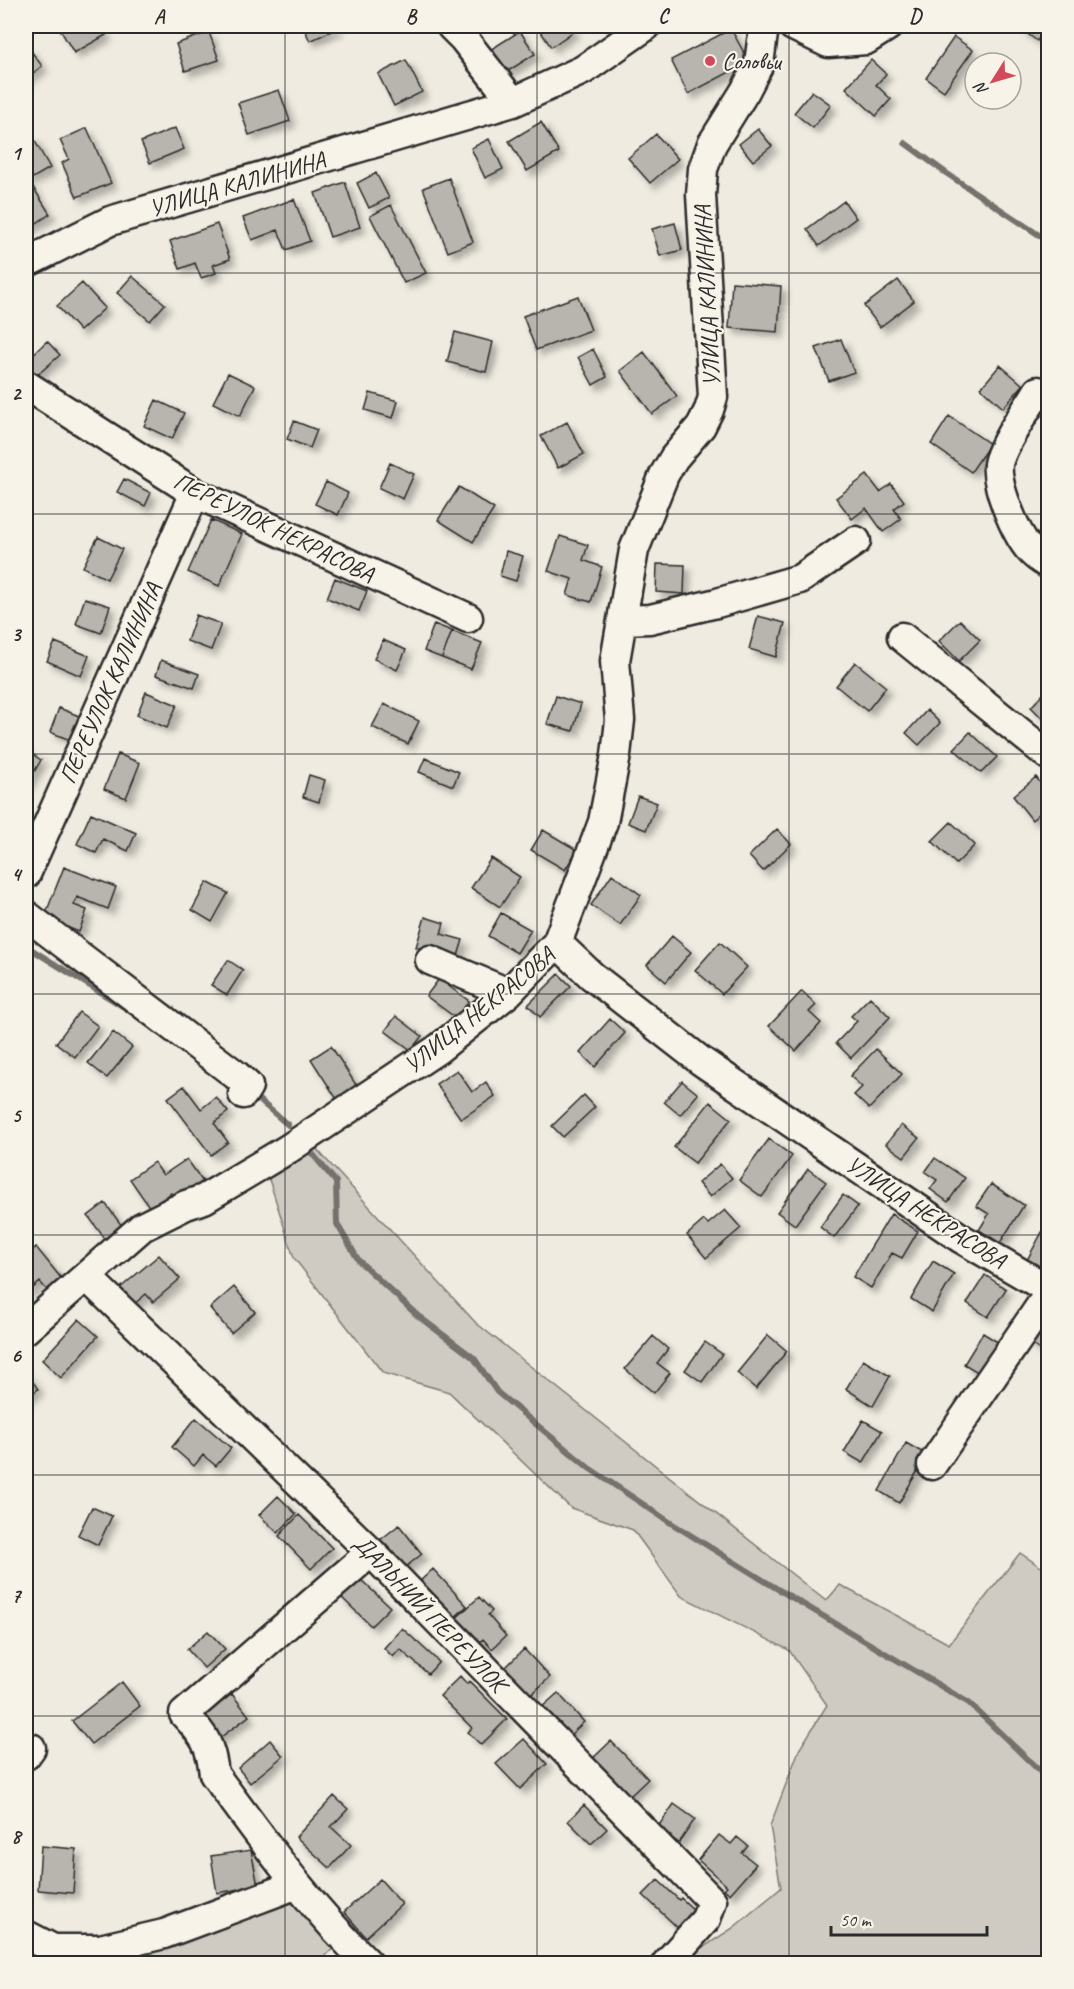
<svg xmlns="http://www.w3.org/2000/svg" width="1074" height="1989" font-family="Caveat,sans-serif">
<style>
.green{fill:#cfcbc2;stroke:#7d7b76;stroke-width:1.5}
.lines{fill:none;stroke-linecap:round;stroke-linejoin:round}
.stream{stroke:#74726e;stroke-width:6}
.building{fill:#b8b5ae;stroke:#2b2b2b;stroke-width:1.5;filter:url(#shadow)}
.minor-casing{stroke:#2b2b2b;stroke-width:33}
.minor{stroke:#f7f3e8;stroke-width:28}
.grid{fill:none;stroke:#2b2b2b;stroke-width:1.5;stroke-opacity:0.55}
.poi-dot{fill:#d1495b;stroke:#f7f3e8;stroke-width:2}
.labels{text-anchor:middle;stroke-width:4.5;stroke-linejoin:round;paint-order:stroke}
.poi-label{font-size:24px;fill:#2b2b2b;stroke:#f7f3e8;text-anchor:start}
.street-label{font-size:24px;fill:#2b2b2b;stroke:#f7f3e8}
.neatline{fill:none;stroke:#2b2b2b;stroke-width:2}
.grid-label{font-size:20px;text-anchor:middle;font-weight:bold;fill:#2b2b2b}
</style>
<defs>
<filter id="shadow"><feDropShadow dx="5.5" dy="5.5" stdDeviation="3" flood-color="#0004"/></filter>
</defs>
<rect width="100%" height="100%" fill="#efebe0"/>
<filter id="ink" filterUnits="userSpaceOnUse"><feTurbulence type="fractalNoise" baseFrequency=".0167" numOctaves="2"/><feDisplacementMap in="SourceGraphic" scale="12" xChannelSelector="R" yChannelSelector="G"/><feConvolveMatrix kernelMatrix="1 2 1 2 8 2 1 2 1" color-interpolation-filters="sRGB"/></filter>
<g filter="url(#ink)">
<path class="green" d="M 311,1143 L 476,1323 L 826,1601 L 840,1585 L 949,1644 L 1020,1553 L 1048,1572 L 1048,1963 L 679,1963 L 733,1928 L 781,1888 L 770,1826 L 799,1750 L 827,1705 L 789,1650 L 681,1596 L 633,1530 L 571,1508 L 449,1392 L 383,1373 L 294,1258 L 267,1173 Z
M 295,1885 L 343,1938 L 319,1963 L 26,1964 L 26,1935 L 53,1949 Z"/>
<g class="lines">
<path class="stream" d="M 905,143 L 946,173 L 1048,241
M 26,946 L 127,1009
M 252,1094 L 288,1125
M 305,1145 L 336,1182 L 337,1224 L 359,1261 L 418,1316 L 474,1358 L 497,1392 L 589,1468 L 671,1523 L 776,1588 L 969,1703 L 1048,1779"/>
</g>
<path class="building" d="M 58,26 L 100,26 L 106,35 L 74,53 Z
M 303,26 L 337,26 L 338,28 L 310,41 Z
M 537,26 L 570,26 L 574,31 L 551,47 Z
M 1022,26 L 1048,26 L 1037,41 L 1020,28 Z
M 731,29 L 749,62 L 688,94 L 671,60 Z
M 520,31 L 535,54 L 505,73 L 490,50 Z
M 209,32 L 219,60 L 185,71 L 176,44 Z
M 954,37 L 973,50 L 944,91 L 926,78 Z
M 29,48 L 42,66 L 26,79 L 26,51 Z
M 406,60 L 422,92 L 394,106 L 378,74 Z
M 871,60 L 886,74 L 876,85 L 891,99 L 876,116 L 846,88 Z
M 279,90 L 290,121 L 249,135 L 238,103 Z
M 812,91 L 831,105 L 813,128 L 794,113 Z
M 541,122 L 559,152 L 527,171 L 509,141 Z
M 87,128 L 111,183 L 77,197 L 62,163 L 69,159 L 60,140 Z
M 175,128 L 184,149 L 150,163 L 141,142 Z
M 758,129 L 772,146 L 753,161 L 739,144 Z
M 656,134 L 678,159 L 650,183 L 628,158 Z
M 32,136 L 50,168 L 26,182 L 26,140 Z
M 489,139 L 503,169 L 485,178 L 471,148 Z
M 376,173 L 389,198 L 369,208 L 357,183 Z
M 449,178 L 473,242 L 448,252 L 423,188 Z
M 345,182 L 360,227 L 330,237 L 315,193 Z
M 33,187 L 50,214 L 26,230 L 26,192 Z
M 294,199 L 310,241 L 286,250 L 278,230 L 252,240 L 243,218 Z
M 844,201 L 856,218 L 819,246 L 807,229 Z
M 391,205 L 426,273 L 404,283 L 370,216 Z
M 675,223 L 682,250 L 660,256 L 652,229 Z
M 217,224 L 230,259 L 213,265 L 216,273 L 201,278 L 195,263 L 180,269 L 170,241 Z
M 132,276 L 165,304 L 150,321 L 117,293 Z
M 898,280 L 914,301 L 880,327 L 864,306 Z
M 732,282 L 781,286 L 778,332 L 729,328 Z
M 82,283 L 105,308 L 80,331 L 57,306 Z
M 578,296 L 591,330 L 536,350 L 523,316 Z
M 455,332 L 493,342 L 486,372 L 447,362 Z
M 841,339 L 854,372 L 829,381 L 816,348 Z
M 47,341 L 60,355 L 35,377 L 26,368 L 26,361 Z
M 593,349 L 607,377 L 593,385 L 578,357 Z
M 644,352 L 677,396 L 652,414 L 620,371 Z
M 1000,365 L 1023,385 L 1003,408 L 981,388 Z
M 228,373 L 255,386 L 240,416 L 213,403 Z
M 370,393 L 398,401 L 393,418 L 365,410 Z
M 156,400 L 184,413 L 172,439 L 144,426 Z
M 949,416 L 990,444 L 971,472 L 931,444 Z
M 294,421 L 317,430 L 310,448 L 287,439 Z
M 567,422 L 584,454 L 558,468 L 541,436 Z
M 390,463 L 414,474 L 403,499 L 379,488 Z
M 867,475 L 880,492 L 891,484 L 904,501 L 894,509 L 901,519 L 883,532 L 866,508 L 852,519 L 836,498 Z
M 124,479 L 151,493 L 145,506 L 117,492 Z
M 326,482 L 348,493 L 338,515 L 315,504 Z
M 459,487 L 494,509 L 473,542 L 438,520 Z
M 211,520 L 242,534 L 219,586 L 188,572 Z
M 560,536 L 588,545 L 583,560 L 602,567 L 591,602 L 567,595 L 572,579 L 548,571 Z
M 98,537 L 122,549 L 107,579 L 83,567 Z
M 506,551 L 523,556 L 516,581 L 500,576 Z
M 657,564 L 685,565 L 684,594 L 656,592 Z
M 335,578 L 367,591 L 359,611 L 327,598 Z
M 85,598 L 110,606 L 101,633 L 76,624 Z
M 196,615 L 221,624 L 211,650 L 187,641 Z
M 758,616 L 785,623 L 776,657 L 749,649 Z
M 960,620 L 980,640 L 959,661 L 939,641 Z
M 434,624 L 452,631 L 442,658 L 424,651 Z
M 452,631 L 482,643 L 471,669 L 442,658 Z
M 383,640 L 406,650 L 397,670 L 374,659 Z
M 55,642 L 89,656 L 81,676 L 47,661 Z
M 161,660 L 199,674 L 194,688 L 156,675 Z
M 855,662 L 886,687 L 867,711 L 836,686 Z
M 1048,689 L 1048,724 L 1031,707 Z
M 146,692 L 177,705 L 167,728 L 137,715 Z
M 556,696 L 581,704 L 573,731 L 547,724 Z
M 384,704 L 419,721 L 408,744 L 372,727 Z
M 59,708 L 79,716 L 70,740 L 50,732 Z
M 927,710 L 940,723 L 919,745 L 906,733 Z
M 970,732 L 997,757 L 981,773 L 954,749 Z
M 26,750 L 41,760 L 26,786 Z
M 118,754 L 140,763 L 126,798 L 104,789 Z
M 425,758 L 459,772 L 453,786 L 419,772 Z
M 309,775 L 325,780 L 319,802 L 303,797 Z
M 1036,777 L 1048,793 L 1048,806 L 1032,820 L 1013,796 Z
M 638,796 L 657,803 L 646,830 L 628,823 Z
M 91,813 L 136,833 L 128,851 L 103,839 L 96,853 L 77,844 Z
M 951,822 L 975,845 L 956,864 L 932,841 Z
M 777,829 L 791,844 L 763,871 L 749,856 Z
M 543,830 L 577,850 L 565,870 L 531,850 Z
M 1048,835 L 1048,848 L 1042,841 Z
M 491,858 L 520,877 L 500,907 L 471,888 Z
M 64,867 L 116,887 L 108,909 L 77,897 L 74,905 L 87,910 L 79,932 L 44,918 Z
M 612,874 L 641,895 L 620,925 L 591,905 Z
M 207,882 L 228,893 L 212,922 L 192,910 Z
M 501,913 L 531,930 L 517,953 L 488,936 Z
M 425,917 L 444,923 L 441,934 L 463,940 L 457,959 L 416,947 Z
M 672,936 L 691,952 L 666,982 L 647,965 Z
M 720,942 L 747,967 L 722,994 L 695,970 Z
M 228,960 L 243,970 L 227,995 L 211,985 Z
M 559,974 L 571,986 L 540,1017 L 528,1005 Z
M 439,979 L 469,1001 L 456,1018 L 426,996 Z
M 802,991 L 816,1005 L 809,1012 L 821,1023 L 796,1051 L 769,1026 Z
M 870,997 L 890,1017 L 851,1058 L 836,1043 L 857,1021 L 851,1016 Z
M 79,1012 L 98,1026 L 75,1057 L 56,1043 Z
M 396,1016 L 422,1036 L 411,1050 L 385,1031 Z
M 610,1019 L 625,1033 L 595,1067 L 580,1053 Z
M 113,1032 L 132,1047 L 107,1078 L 88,1063 Z
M 331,1046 L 360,1091 L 340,1104 L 311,1059 Z
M 876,1049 L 902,1074 L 869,1109 L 854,1095 L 862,1087 L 850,1076 Z
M 457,1070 L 472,1092 L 486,1082 L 495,1096 L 461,1119 L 436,1084 Z
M 682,1081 L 698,1094 L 680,1115 L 664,1102 Z
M 184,1086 L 201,1109 L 216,1097 L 228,1112 L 214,1123 L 228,1142 L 211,1155 L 168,1098 Z
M 584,1095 L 595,1107 L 563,1137 L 552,1126 Z
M 710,1102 L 731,1119 L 695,1163 L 674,1147 Z
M 901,1125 L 919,1138 L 904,1157 L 886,1144 Z
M 769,1139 L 792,1156 L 762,1197 L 739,1180 Z
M 935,1158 L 965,1178 L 948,1202 L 930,1189 L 937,1180 L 925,1172 Z
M 187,1159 L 205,1185 L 178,1203 L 171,1193 L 150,1208 L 130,1179 L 154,1162 L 163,1175 Z
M 720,1164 L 732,1178 L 710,1197 L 698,1183 Z
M 808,1169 L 826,1182 L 795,1225 L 777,1212 Z
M 991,1184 L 1024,1205 L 1000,1243 L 979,1230 L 989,1214 L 976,1206 Z
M 843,1195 L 858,1206 L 834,1238 L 820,1227 Z
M 105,1203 L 125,1230 L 108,1243 L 88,1216 Z
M 725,1210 L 741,1228 L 706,1258 L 687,1235 L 704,1220 L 708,1224 Z
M 891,1214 L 918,1231 L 902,1258 L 892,1253 L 871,1288 L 853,1277 Z
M 1048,1221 L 1048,1273 L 1026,1262 Z
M 36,1247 L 61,1278 L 47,1290 L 40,1282 L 26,1294 L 26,1256 Z
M 159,1255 L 180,1279 L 153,1302 L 146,1294 L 133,1305 L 119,1289 Z
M 933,1261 L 954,1274 L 932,1312 L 911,1299 Z
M 985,1275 L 1006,1289 L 988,1317 L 967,1303 Z
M 234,1287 L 255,1312 L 231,1333 L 210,1308 Z
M 1048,1310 L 1048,1356 L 1027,1341 Z
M 79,1319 L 98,1336 L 61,1378 L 42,1360 Z
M 983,1333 L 1004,1346 L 986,1377 L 964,1364 Z
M 768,1335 L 787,1351 L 756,1389 L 737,1373 Z
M 653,1336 L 668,1349 L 657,1363 L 670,1373 L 654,1393 L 625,1369 Z
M 705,1342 L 722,1354 L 702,1382 L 685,1370 Z
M 863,1360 L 890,1376 L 873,1406 L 846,1389 Z
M 26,1372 L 38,1389 L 26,1399 Z
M 196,1418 L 231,1448 L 216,1466 L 203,1455 L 194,1466 L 172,1447 Z
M 863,1420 L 882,1431 L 863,1463 L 844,1452 Z
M 906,1443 L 927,1455 L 899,1503 L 879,1491 Z
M 278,1496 L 296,1514 L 278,1533 L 259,1515 Z
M 92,1507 L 112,1516 L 98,1545 L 78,1535 Z
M 299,1515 L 332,1548 L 311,1569 L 279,1536 Z
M 399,1525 L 422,1554 L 403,1569 L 380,1540 Z
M 433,1569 L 467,1606 L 453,1619 L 418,1583 Z
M 358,1577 L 390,1607 L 371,1626 L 340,1596 Z
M 479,1597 L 492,1611 L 488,1615 L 506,1636 L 492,1649 L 483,1639 L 478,1644 L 451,1623 Z
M 402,1628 L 439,1662 L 428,1674 L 400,1649 L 393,1657 L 384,1648 Z
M 208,1631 L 225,1649 L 204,1668 L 187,1649 Z
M 524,1649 L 550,1677 L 531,1695 L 505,1668 Z
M 460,1676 L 467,1684 L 469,1681 L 507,1719 L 481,1745 L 468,1732 L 472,1728 L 440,1696 Z
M 122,1682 L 140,1706 L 91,1744 L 72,1721 Z
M 558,1693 L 584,1722 L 568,1737 L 542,1707 Z
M 232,1694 L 249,1716 L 217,1740 L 200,1719 Z
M 524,1739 L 547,1764 L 520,1789 L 496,1764 Z
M 270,1740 L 283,1756 L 250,1783 L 238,1768 Z
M 611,1741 L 648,1779 L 628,1798 L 591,1760 Z
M 334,1796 L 348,1809 L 331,1827 L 351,1845 L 330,1868 L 296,1837 Z
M 674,1804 L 695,1819 L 679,1843 L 657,1828 Z
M 584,1805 L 607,1829 L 591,1844 L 568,1821 Z
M 719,1835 L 731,1844 L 737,1837 L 748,1846 L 742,1853 L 756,1864 L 730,1894 L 724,1889 L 727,1886 L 698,1860 Z
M 41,1846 L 76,1849 L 73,1893 L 38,1890 Z
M 251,1850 L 258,1886 L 217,1893 L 211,1856 Z
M 380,1879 L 402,1904 L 366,1937 L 344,1912 Z
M 658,1880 L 679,1900 L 681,1898 L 697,1913 L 680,1930 L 643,1895 Z"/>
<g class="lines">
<g class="minor-casing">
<path id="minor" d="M 451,26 L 463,38 L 513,102
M 793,26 L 828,43 L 866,40 L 888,26
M 26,263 L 110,221 L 513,102 L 583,70 L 646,26
M 26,385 L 195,493 L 468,618
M 1038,391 C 1025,413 1007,436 999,460 C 992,480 1016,534 1030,550 C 1035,556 1041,560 1048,564
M 623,620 L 650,619 L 717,603 L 800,579 L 856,541
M 902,637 L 1048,755
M 26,874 L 195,493
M 26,915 L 236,1075 L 248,1086 L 243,1094
M 557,943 L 592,976 L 701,1061 L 962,1239 L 1048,1289
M 430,960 L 508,993
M 86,1276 L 371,1552 L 712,1901 L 706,1919 L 666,1964
M 26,1329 L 142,1227 L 186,1205 L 204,1199 L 288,1149 L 438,1049 L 508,993 L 557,943 L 603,822 L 616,755 L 620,720 L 615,661 L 634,550 L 664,475 L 674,458 L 701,426 L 709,410 L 713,397 L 701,195 L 703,169 L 712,144 L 745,91 L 759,64 L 764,26
M 932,1465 L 1048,1295
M 26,1755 L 31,1748
M 26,1935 L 53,1949 L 67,1962
M 53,1949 L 100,1949 L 164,1934 L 295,1885
M 369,1964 C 310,1907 263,1840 214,1774 C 211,1745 204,1735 184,1714 L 371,1552"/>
</g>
<use href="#minor" class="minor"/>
</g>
</g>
<path class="grid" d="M 285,26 L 285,1964M 537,26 L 537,1964M 789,26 L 789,1964M 26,273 L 1048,273M 26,514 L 1048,514M 26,754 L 1048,754M 26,994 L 1048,994M 26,1235 L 1048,1235M 26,1475 L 1048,1475M 26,1716 L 1048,1716"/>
<circle class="poi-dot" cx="710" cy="61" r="6"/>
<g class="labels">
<g class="poi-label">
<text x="722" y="69">Соловьи</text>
</g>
<g class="street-label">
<text transform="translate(237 184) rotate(-16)" y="8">УЛИЦА КАЛИНИНА</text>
<text transform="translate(707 296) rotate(-93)" y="8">УЛИЦА КАЛИНИНА</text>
<text transform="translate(274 527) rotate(26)" y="8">ПЕРЕУЛОК НЕКРАСОВА</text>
<text transform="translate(110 683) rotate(-66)" y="8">ПЕРЕУЛОК КАЛИНИНА</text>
<text transform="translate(479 1010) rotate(-39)" y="8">УЛИЦА НЕКРАСОВА</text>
<text transform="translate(926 1212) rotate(33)" y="8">УЛИЦА НЕКРАСОВА</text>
<text transform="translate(430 1613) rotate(46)" y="8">ДАЛЬНИЙ ПЕРЕУЛОК</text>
</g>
</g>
<rect width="1074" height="1989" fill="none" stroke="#f7f3e8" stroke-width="66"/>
<g transform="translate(993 81) rotate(233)"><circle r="28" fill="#f7f3e8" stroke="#a5a39c" stroke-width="1.5"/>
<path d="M0-4.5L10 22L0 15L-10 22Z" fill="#d1495b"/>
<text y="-9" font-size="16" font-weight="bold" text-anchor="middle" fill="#2b2b2b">N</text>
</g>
<path d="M831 1926v9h156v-9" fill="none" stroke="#2b2b2b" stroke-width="3"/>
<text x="840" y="1926" font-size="18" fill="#2b2b2b" stroke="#f7f3e8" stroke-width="4.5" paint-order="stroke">50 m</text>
<rect x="33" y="33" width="1008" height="1923" class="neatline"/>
<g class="grid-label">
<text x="159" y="23">A</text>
<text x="411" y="23">B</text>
<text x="663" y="23">C</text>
<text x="915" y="23">D</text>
<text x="16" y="160">1</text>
<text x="16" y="400">2</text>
<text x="16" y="641">3</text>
<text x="16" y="881">4</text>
<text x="16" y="1122">5</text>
<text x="16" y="1362">6</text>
<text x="16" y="1602">7</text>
<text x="16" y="1843">8</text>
</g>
</svg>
